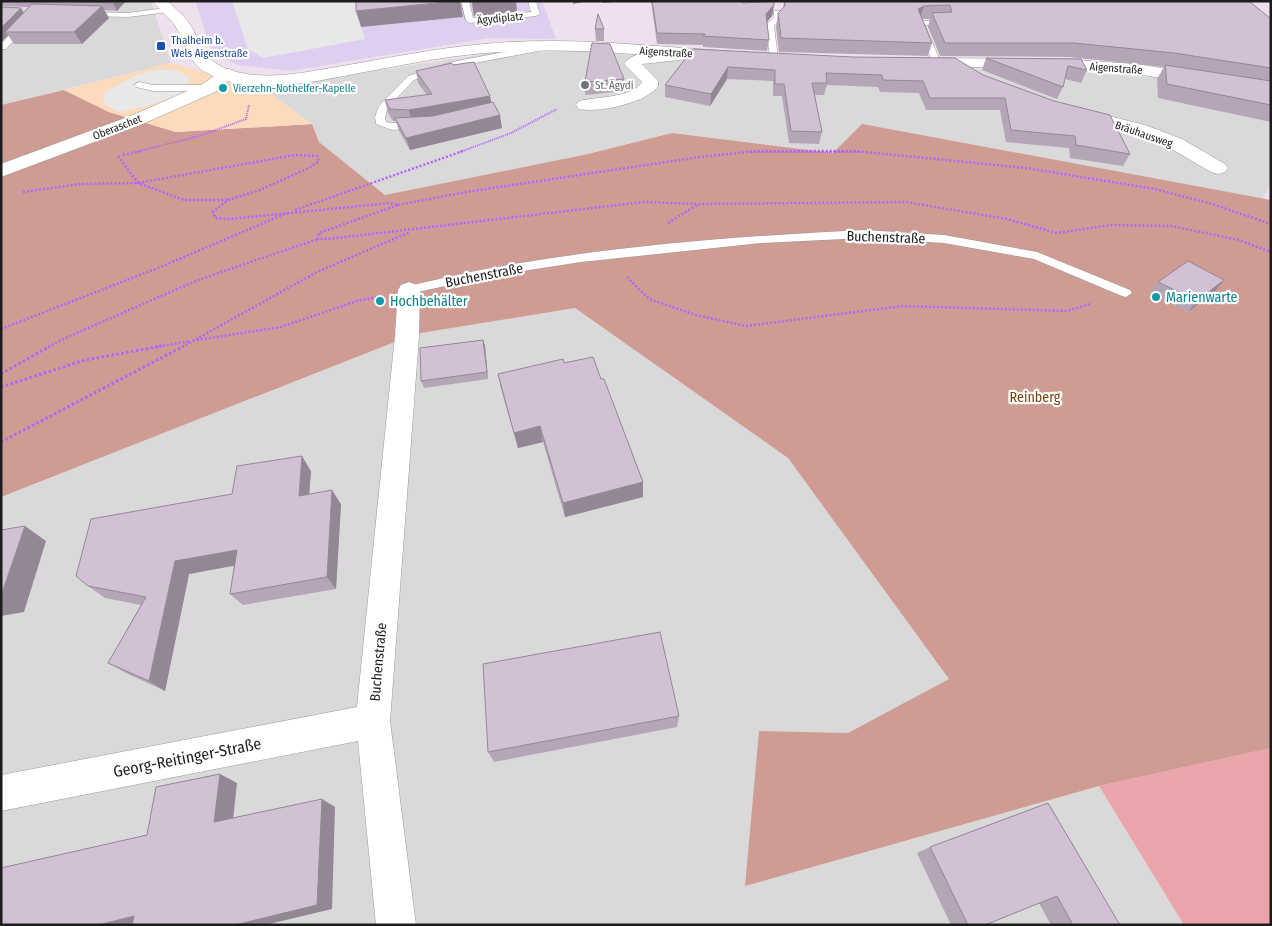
<svg xmlns="http://www.w3.org/2000/svg" width="1272" height="926" font-family="'Fira Sans Condensed',sans-serif">
<style>
.residential{fill:#d9d9da}
.commercial{fill:#decff0}
.grass{fill:#eba4a9}
.forest{fill:#cf9c94}
.park{fill:#fbdbbb}
.parking{fill:#e8e8e8}
.lines{fill:none;stroke-linecap:round;stroke-linejoin:round}
.service-casing{stroke:#999;stroke-width:1}
.minor-casing{stroke:#999;stroke-width:1}
.tertiary-casing{stroke:#999;stroke-width:1}
.path-far2{stroke:#b462fe;stroke-width:2;stroke-dasharray:1 1;stroke-linecap:butt}
.path-far1{stroke:#b462fe;stroke-width:2.5;stroke-dasharray:2 2;stroke-linecap:butt}
.path{stroke:#b462fe;stroke-width:3;stroke-dasharray:2.5 2.5;stroke-linecap:butt}
.service{fill:#fff;fill-rule:evenodd}
.minor{fill:#fff;fill-rule:evenodd}
.tertiary{fill:#fff;fill-rule:evenodd}
.wall{fill:#b5a6b7}
.shaded-wall{fill:#938795}
.building{fill:#d2c1d5;stroke:#938795}
.transit-dot{fill:#1a4fb4;stroke:#fff;stroke-width:2}
.worship-dot{fill:#6b7280;stroke:#fff;stroke-width:2}
.culture-dot{fill:#0f9aa8;stroke:#fff;stroke-width:2}
.labels{text-anchor:middle;stroke-width:4.5;stroke-linejoin:round;paint-order:stroke}
.far-street-label{font-size:11px;fill:#1c1c1c;stroke:#fff}
.far-transit-label{font-size:11px;fill:#164399;stroke:#fff;text-anchor:start}
.far-worship-label{font-size:11px;fill:#5b616d;stroke:#fff;text-anchor:start}
.far-culture-label{font-size:11px;fill:#0d838f;stroke:#fff;text-anchor:start}
.street-label{font-size:14px;fill:#1c1c1c;stroke:#fff}
.culture-label{font-size:14px;fill:#0d838f;stroke:#fff;text-anchor:start}
.park-label{font-size:14px;fill:#7c4308;stroke:#fff}
.near-street-label{font-size:16px;fill:#1c1c1c;stroke:#fff}
</style>
<rect width="100%" height="100%" fill="#eee1ed"/>
<path class="residential" d="M 1,1 L 151,1 L 171,63 L 1,105 Z
M 571,51 L 768,64 L 1074,72 L 1173,79 L 1271,94 L 1271,182 L 1262,199 L 833,153 L 672,133 L 588,154 L 385,195 L 319,142 L 312,124 L 263,88 L 499,52 Z
M 575,308 L 788,458 L 949,679 L 848,733 L 759,731 L 745,886 L 1099,786 L 1184,925 L 1,925 L 1,497 L 415,334 Z"/>
<path class="commercial" d="M 195,1 L 542,1 L 556,39 L 489,38 L 290,71 L 238,65 L 213,54 Z"/>
<path class="grass" d="M 1271,748 L 1271,925 L 1184,925 L 1099,786 Z"/>
<path class="forest" d="M 64,90 L 109,112 L 176,132 L 312,124 L 319,142 L 385,195 L 588,154 L 672,133 L 833,153 L 862,124 L 1271,200 L 1271,748 L 1099,786 L 745,886 L 759,731 L 848,733 L 949,679 L 788,458 L 575,308 L 415,334 L 1,497 L 1,105 Z"/>
<path class="park" d="M 171,63 L 263,88 L 312,124 L 176,132 L 109,112 L 64,90 Z"/>
<path class="parking" d="M 232,1 L 359,1 L 361,27 L 365,39 L 263,58 L 248,49 Z
M 155,70 L 177,70 L 190,78 L 185,93 L 150,105 L 119,112 L 103,103 L 105,92 L 137,75 Z"/>
<g class="lines">
<g class="service-casing">
<path id="service" d="M 461,1 L 469,1 L 473,18 L 531,12 L 528,1 L 536,1 L 540,14 L 536,16 L 470,23 L 466,21 Z
M 166,8 L 169,8 L 169,12 L 128,17 L 88,16 L 84,14 L 88,12 L 128,13 Z
M 774,11 L 780,11 L 782,18 L 774,26 L 778,58 L 774,61 L 770,58 L 766,25 L 774,17 Z
M 943,20 L 946,20 L 946,24 L 925,25 L 941,63 L 937,66 L 933,63 L 916,23 L 920,21 Z
M 22,22 L 29,24 L 6,49 L 1,49 L 1,44 Z
M 551,43 L 554,44 L 554,48 L 454,67 L 414,80 L 388,107 L 385,117 L 386,122 C 397,125 414,119 423,126 L 421,128 L 392,130 L 376,124 L 375,117 L 379,106 L 408,76 L 452,62 Z
M 139,82 L 153,85 L 209,85 L 214,88 L 209,91 L 153,91 L 136,87 L 134,85 Z
M 864,230 L 944,235 L 1037,252 L 1130,290 L 1132,293 L 1126,297 L 1122,296 L 1034,259 L 944,243 L 864,238 L 761,243 L 581,262 L 490,276 L 409,294 L 403,290 L 409,286 C 436,280 463,273 491,268 C 613,246 739,236 864,230 Z"/>
</g>
<g class="minor-casing">
<path id="minor" d="M 675,48 L 681,50 L 683,53 L 680,60 L 642,64 L 658,81 L 658,86 C 647,103 598,113 579,109 L 576,105 L 579,101 C 595,97 633,98 642,82 L 624,64 C 634,50 652,53 667,53 L 669,50 Z
M 228,69 L 234,70 L 236,74 L 215,92 L 145,123 L 1,177 L 1,164 L 133,115 L 203,84 L 222,70 Z
M 1077,108 L 1145,125 L 1182,139 L 1225,164 L 1228,168 L 1225,172 L 1218,174 L 1211,172 L 1168,147 L 1133,133 L 1071,117 L 1068,113 L 1071,109 Z
M 409,282 L 417,285 L 420,290 L 419,336 L 390,721 L 416,925 L 376,925 L 358,741 L 1,811 L 1,775 L 357,707 L 395,336 L 398,290 L 401,285 Z"/>
</g>
<g class="tertiary-casing">
<path id="tertiary" d="M 153,1 L 168,1 C 175,9 183,14 189,23 C 203,45 204,63 233,71 C 268,81 307,72 342,66 C 389,58 437,48 484,44 C 565,36 646,46 727,51 L 733,53 L 735,56 L 733,59 L 727,61 C 652,56 576,47 501,52 C 457,54 413,63 370,71 C 319,80 256,98 207,73 C 187,63 185,39 173,23 C 167,15 159,10 153,1 Z
M 928,58 L 1059,59 L 1136,64 L 1271,85 L 1271,95 L 1136,74 L 1059,69 L 922,66 L 920,63 L 922,60 Z"/>
</g>
<path class="path-far2" d="M 136,152 L 199,136 L 246,119 L 249,105
M 460,152 L 511,133 L 557,109
M 749,152 L 863,152"/>
<path class="path-far1" d="M 123,155 L 141,151
M 118,156 L 138,183 L 184,200 L 228,200
M 23,192 L 80,184 L 138,183 L 295,155 L 317,156 L 319,161 L 311,167 L 260,190 L 228,200 L 213,212 L 215,218 L 230,219 L 390,203 L 398,205 L 319,233 L 318,239 L 328,239 L 644,202 L 699,204 L 906,202 L 1007,219 L 1056,233 L 1112,225 L 1171,226 L 1239,240 L 1271,252
M 398,205 L 466,192 L 700,157 L 757,151 L 855,151 L 1026,168 L 1155,189 L 1212,204 L 1271,224
M 295,210 L 463,151
M 668,223 L 697,205
M 627,277 L 649,299 L 696,315 L 746,326 L 902,306 L 1067,311 L 1090,304
M 1,329 L 163,266 L 287,213
M 197,340 L 281,327 L 357,301 L 377,297
M 48,347 L 63,339 L 198,280 L 318,239
M 155,347 L 190,341
M 182,347 L 317,272 L 410,232"/>
<path class="path" d="M 1,374 L 50,346
M 1,387 L 85,360 L 162,346
M 1,442 L 184,346"/>
<use href="#service" class="service"/>
<use href="#minor" class="minor"/>
<use href="#tertiary" class="tertiary"/>
</g>
<path class="wall" d="M 1,1 L 126,1 L 117,11 L 104,10 L 109,18 L 82,44 L 14,44 L 8,35 L 1,42 L 1,7 L 24,13 L 29,7 L 1,6 Z
M 471,1 L 516,1 L 517,12 L 474,16 Z
M 651,1 L 742,1 L 743,3 L 774,5 L 772,16 L 767,22 L 769,40 L 767,51 L 703,47 L 703,45 L 657,44 Z
M 784,1 L 1249,1 L 1271,19 L 1271,122 L 1158,98 L 1157,79 L 1164,67 L 1068,57 L 940,56 L 928,27 L 930,19 L 922,19 L 932,43 L 928,56 L 779,52 L 776,27 L 778,13 L 783,9 Z
M 595,29 L 604,29 L 604,41 L 596,41 Z
M 693,49 L 983,75 L 1130,154 L 1123,166 L 1070,158 L 1069,148 L 1006,142 L 1000,110 L 926,110 L 919,93 L 880,92 L 878,87 L 827,85 L 824,95 L 815,95 L 822,132 L 819,144 L 789,143 L 782,96 L 773,96 L 773,81 L 727,79 L 710,106 L 665,97 L 665,85 Z
M 986,58 L 1081,59 L 1087,70 L 1081,83 L 1065,79 L 1063,87 L 1057,99 L 982,70 Z
M 453,65 L 490,96 L 491,102 L 502,128 L 410,150 L 399,131 L 396,121 L 393,121 L 388,113 L 385,100 L 427,95 L 418,83 L 416,71 Z
M 624,79 L 625,91 L 585,95 L 585,82 Z
M 1224,280 L 1215,291 L 1188,312 L 1150,293 L 1158,282 Z
M 483,340 L 485,346 L 488,379 L 424,388 L 421,381 Z
M 564,363 L 601,379 L 643,482 L 643,497 L 565,517 L 543,442 L 518,448 L 501,389 L 498,374 Z
M 311,471 L 309,494 L 341,504 L 336,589 L 243,605 L 230,594 L 234,565 L 189,574 L 165,691 L 126,673 L 108,663 L 141,605 L 105,598 L 88,586 L 232,494 Z
M 679,716 L 677,727 L 494,762 L 488,752 Z
M 1048,803 L 1120,925 L 1051,925 L 1039,903 L 985,925 L 951,925 L 917,853 L 930,847 Z"/>
<path class="shaded-wall" d="M 115,1 L 126,1 L 117,11 L 113,3 Z
M 460,1 L 463,17 L 361,27 L 356,11 Z
M 472,1 L 516,1 L 517,12 L 474,16 Z
M 573,1 L 588,1 L 573,4 Z
M 602,1 L 624,1 L 603,3 Z
M 774,5 L 772,16 L 764,25 L 766,14 Z
M 102,6 L 109,18 L 82,44 L 74,32 Z
M 924,6 L 920,19 L 918,9 Z
M 21,8 L 26,16 L 5,32 L 8,35 L 1,42 L 1,28 Z
M 728,67 L 727,79 L 710,106 L 711,94 Z
M 490,96 L 492,108 L 412,122 L 409,110 Z
M 500,115 L 502,128 L 410,150 L 406,138 Z
M 1224,280 L 1215,291 L 1188,312 L 1197,301 Z
M 483,340 L 485,346 L 488,379 L 487,372 Z
M 540,426 L 543,442 L 518,448 L 514,433 Z
M 302,456 L 311,471 L 308,509 L 299,496 Z
M 643,482 L 643,497 L 565,517 L 563,503 Z
M 332,490 L 341,504 L 336,589 L 327,577 Z
M 25,526 L 46,541 L 24,612 L 1,616 L 1,596 Z
M 237,550 L 249,563 L 189,574 L 165,691 L 149,681 L 175,561 Z
M 220,774 L 237,783 L 232,829 L 214,822 Z
M 322,799 L 335,807 L 332,909 L 265,925 L 235,925 Z
M 134,916 L 134,925 L 98,925 Z"/>
<path class="building" d="M 64,1 L 115,1 L 113,3 Z
M 356,1 L 456,1 L 356,11 Z
M 652,1 L 742,1 L 743,3 L 774,1 L 774,5 L 766,14 L 769,40 L 703,36 L 705,34 L 657,33 Z
M 785,1 L 1249,1 L 1271,19 L 1271,68 L 1174,53 L 1074,43 L 945,43 L 932,13 L 952,12 L 950,5 L 924,6 L 918,9 L 932,43 L 781,38 L 778,13 L 785,6 Z
M 32,4 L 102,6 L 74,32 L 5,32 Z
M 1,7 L 21,8 L 1,28 Z
M 598,14 L 604,29 L 595,29 Z
M 592,43 L 610,44 L 624,79 L 585,82 Z
M 693,49 L 853,57 L 955,58 L 983,75 L 1054,101 L 1110,115 L 1130,154 L 1076,145 L 1075,136 L 1011,130 L 1005,98 L 930,98 L 923,81 L 883,80 L 882,75 L 826,73 L 827,83 L 812,83 L 822,132 L 791,131 L 784,84 L 775,84 L 775,70 L 728,67 L 711,94 L 665,85 Z
M 986,58 L 1081,59 L 1087,70 L 1068,66 L 1063,87 Z
M 474,62 L 490,96 L 409,110 L 390,109 L 385,100 L 432,94 L 416,71 L 452,63 L 453,65 Z
M 1165,65 L 1271,81 L 1271,105 L 1167,84 Z
M 493,102 L 500,115 L 406,138 L 395,118 L 433,116 Z
M 1188,261 L 1224,280 L 1197,301 L 1158,282 Z
M 483,340 L 487,372 L 421,381 L 420,348 Z
M 593,357 L 601,379 L 604,379 L 643,482 L 563,503 L 540,426 L 514,433 L 498,374 L 563,359 L 564,363 Z
M 302,456 L 299,496 L 332,490 L 327,577 L 230,594 L 237,550 L 175,561 L 149,681 L 108,663 L 146,597 L 88,586 L 76,576 L 91,519 L 232,494 L 237,466 Z
M 25,526 L 1,596 L 1,530 Z
M 660,632 L 679,716 L 488,752 L 483,664 Z
M 220,774 L 214,822 L 322,799 L 317,905 L 235,925 L 132,925 L 134,916 L 98,925 L 1,925 L 1,868 L 147,835 L 156,787 Z
M 1048,803 L 1120,925 L 1073,925 L 1057,896 L 985,925 L 968,925 L 930,847 Z"/>
<rect class="transit-dot" x="156" y="41" width="10" height="10" rx="2.5"/>
<circle class="worship-dot" cx="585" cy="85" r="5"/>
<g class="culture-dot">
<circle cx="223" cy="88" r="5"/>
<circle cx="1156" cy="297" r="5"/>
<circle cx="380" cy="301" r="5"/>
</g>
<g class="labels">
<g class="far-street-label">
<text transform="translate(500 18) rotate(-6)" y="4">Ägydiplatz</text>
<text transform="translate(666 52) rotate(3)" y="4">Aigenstraße</text>
<text transform="translate(1116 68) rotate(4)" y="4">Aigenstraße</text>
<text transform="translate(117 127) rotate(-21)" y="4">Oberaschet</text>
<text transform="translate(1144 134) rotate(19)" y="4">Bräuhausweg</text>
</g>
<g class="far-transit-label">
<text x="171" y="44">Thalheim b.<tspan x="171" dy="13">Wels Aigenstraße</tspan></text>
</g>
<g class="far-worship-label">
<text x="595" y="89">St. Ägydi</text>
</g>
<g class="far-culture-label">
<text x="233" y="92">Vierzehn-Nothelfer-Kapelle</text>
</g>
<g class="street-label">
<text transform="translate(886 237) rotate(2)" y="5">Buchenstraße</text>
<text transform="translate(484 275) rotate(-11)" y="5">Buchenstraße</text>
<text transform="translate(378 662) rotate(-85)" y="5">Buchenstraße</text>
</g>
<g class="culture-label">
<text x="1166" y="302">Marienwarte</text>
<text x="390" y="306">Hochbehälter</text>
</g>
<g class="park-label">
<text x="1035" y="402">Reinberg</text>
</g>
<g class="near-street-label">
<text transform="translate(187 757) rotate(-11)" y="6">Georg-Reitinger-Straße</text>
</g>
</g>
<rect width="1272" height="926" fill="none" stroke="#1c1c1c" stroke-width="5"/>
</svg>
